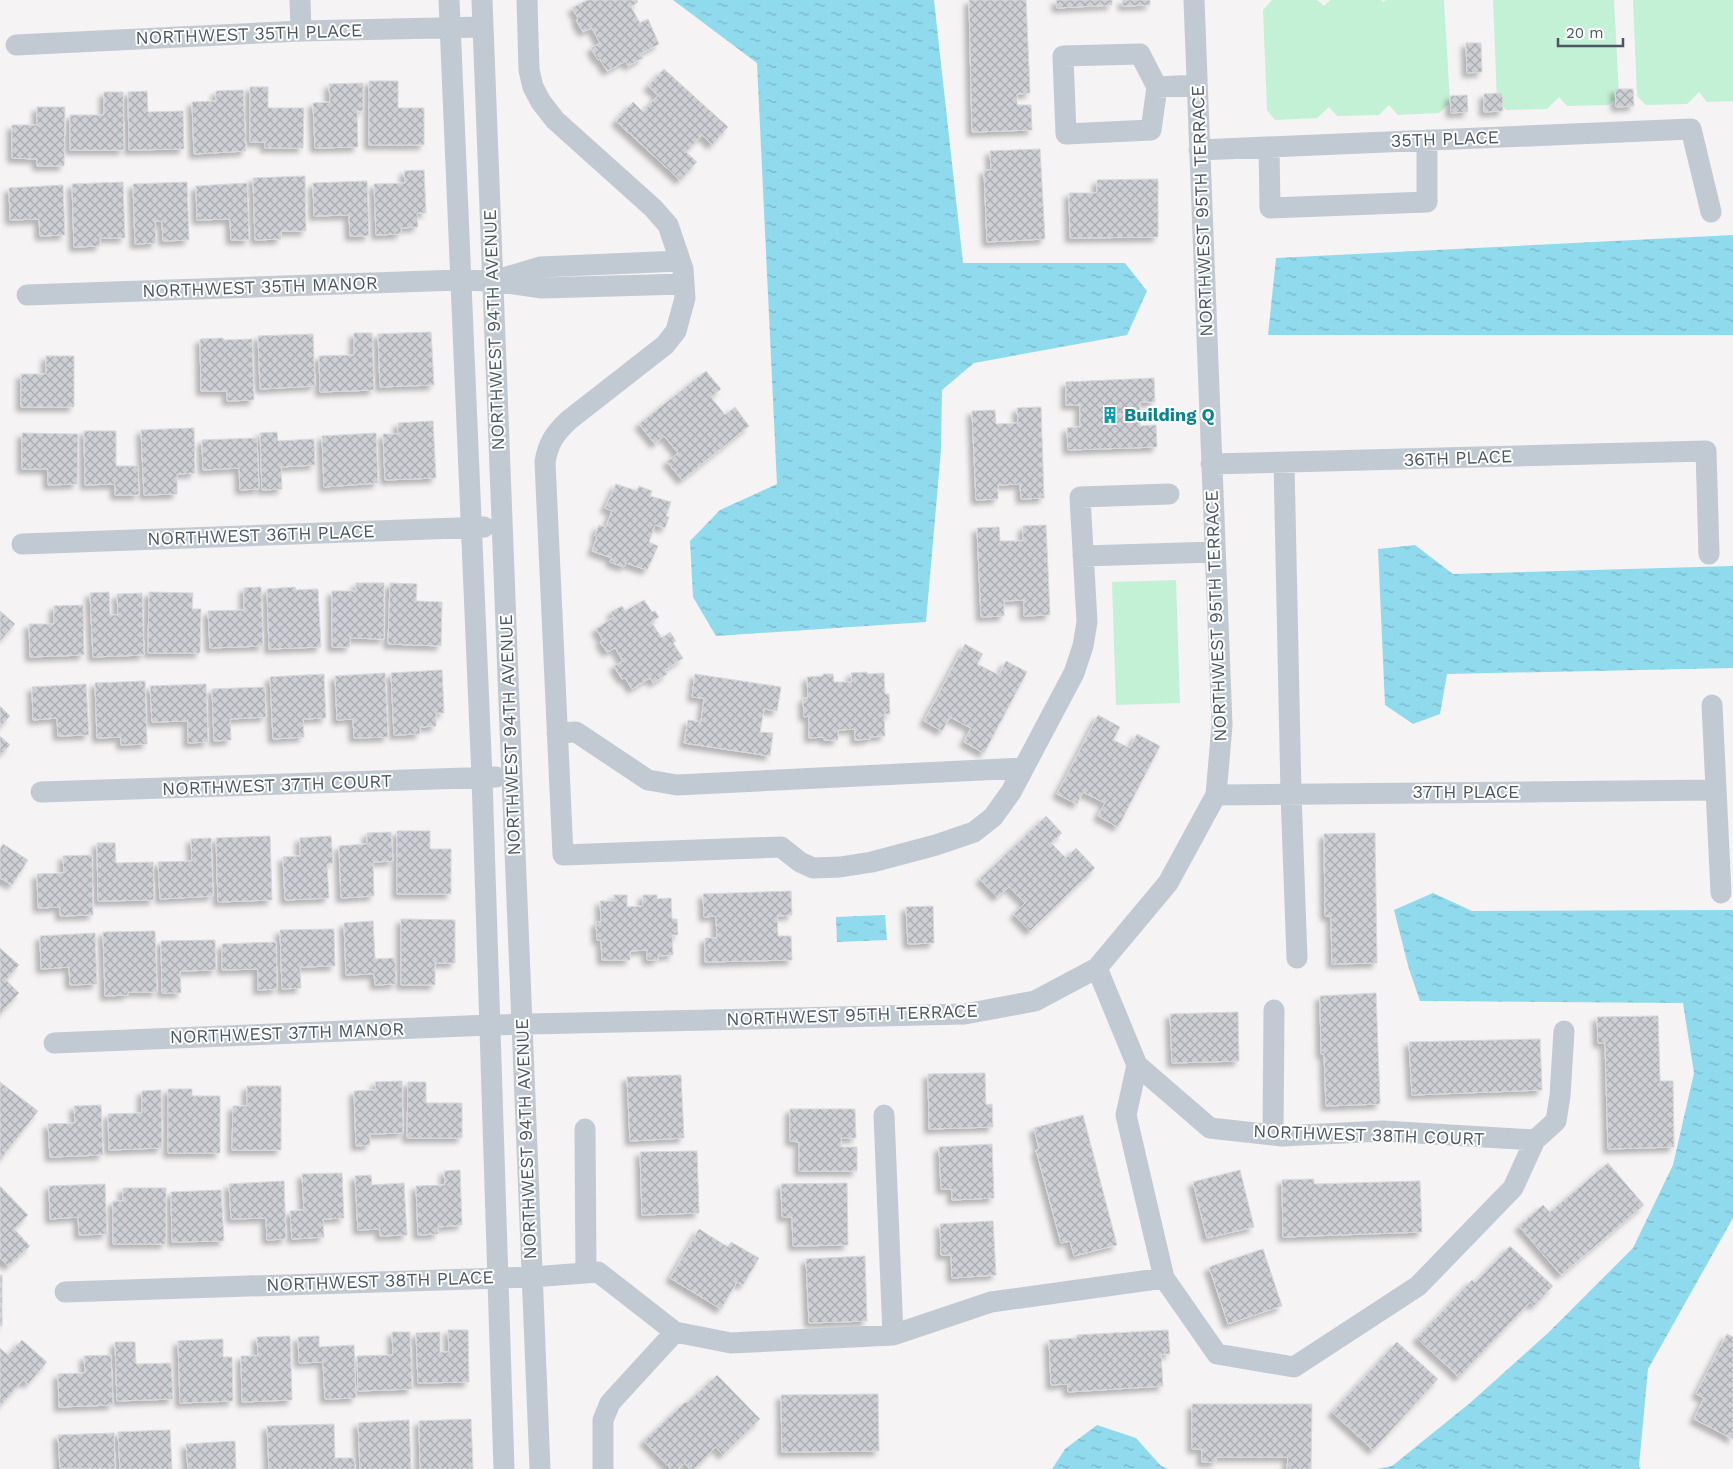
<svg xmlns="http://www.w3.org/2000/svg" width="1733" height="1469" font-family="'Work Sans',sans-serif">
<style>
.pitch{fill:#c3f1d5}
.water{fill:url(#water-ripples)}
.building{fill:url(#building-cross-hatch);stroke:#d7d9de;filter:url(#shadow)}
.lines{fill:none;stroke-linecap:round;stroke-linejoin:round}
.minor{stroke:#c1cad2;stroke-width:21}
.labels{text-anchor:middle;stroke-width:4;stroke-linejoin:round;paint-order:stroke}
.street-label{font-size:18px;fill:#4a5661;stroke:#fff}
.culture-label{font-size:18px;font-weight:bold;fill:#0d838f;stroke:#fff;text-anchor:start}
</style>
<defs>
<pattern id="water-ripples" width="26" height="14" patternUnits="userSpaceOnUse" patternTransform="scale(1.25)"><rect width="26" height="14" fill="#90daee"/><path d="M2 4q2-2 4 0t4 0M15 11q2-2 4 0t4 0" fill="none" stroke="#78b4c4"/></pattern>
<pattern id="building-cross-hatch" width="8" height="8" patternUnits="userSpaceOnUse" patternTransform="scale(1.25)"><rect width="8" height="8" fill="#cdcfd5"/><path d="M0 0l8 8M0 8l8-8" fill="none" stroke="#a8abb0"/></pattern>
<filter id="shadow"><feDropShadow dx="-4.5" dy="4.5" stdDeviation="2.5" flood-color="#0004"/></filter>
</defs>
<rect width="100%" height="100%" fill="#f5f3f3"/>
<path class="pitch" d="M 1272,0 L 1317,0 L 1324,6 L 1330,0 L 1381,0 L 1383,2 L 1386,0 L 1444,0 L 1450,103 L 1439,113 L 1398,115 L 1389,105 L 1379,115 L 1337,116 L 1329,107 L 1317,118 L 1275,120 L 1267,110 L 1263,10 Z
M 1493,0 L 1614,0 L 1619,95 L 1609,105 L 1567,106 L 1559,97 L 1547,109 L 1506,110 L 1497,100 Z
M 1633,0 L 1733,0 L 1733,101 L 1707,102 L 1699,92 L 1687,104 L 1646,105 L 1637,96 Z
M 1176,580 L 1180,703 L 1116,705 L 1112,582 Z"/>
<path class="water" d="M 673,0 L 934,0 L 963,263 L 1125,263 L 1147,291 L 1127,335 L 974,363 L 942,390 L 941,450 L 926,622 L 716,636 L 693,597 L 690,541 L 720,510 L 777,484 L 757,63 Z
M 1733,235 L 1733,335 L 1268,335 L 1276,258 Z
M 1415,545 L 1453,574 L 1733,566 L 1733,668 L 1447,674 L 1440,714 L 1413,724 L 1385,705 L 1378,549 Z
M 1433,893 L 1472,911 L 1733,910 L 1733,1218 L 1648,1369 L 1639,1466 L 1641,1469 L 1377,1469 L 1392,1466 L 1470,1403 L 1548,1333 L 1633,1248 L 1673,1165 L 1694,1073 L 1683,1003 L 1420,1001 L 1409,969 L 1394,910 Z
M 885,915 L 887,940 L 837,942 L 836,917 Z
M 1097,1425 L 1136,1438 L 1161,1466 L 1168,1469 L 1052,1469 L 1065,1449 Z"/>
<path class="building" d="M 587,0 L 637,0 L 638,2 L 631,7 L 640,23 L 648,19 L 659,44 L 640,54 L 643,58 L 628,66 L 626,61 L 607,71 L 600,59 L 598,60 L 591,48 L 600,43 L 592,28 L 583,32 L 576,20 L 578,18 L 572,8 Z
M 969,0 L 1026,0 L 1030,93 L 1017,94 L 1017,105 L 1031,105 L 1032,130 L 972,132 Z
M 1056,0 L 1112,0 L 1112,5 L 1057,8 Z
M 1122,0 L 1150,0 L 1150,5 L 1123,6 Z
M 1466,43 L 1481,43 L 1482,72 L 1467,73 Z
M 664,69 L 728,127 L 712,145 L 702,135 L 686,152 L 697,162 L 680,180 L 616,121 L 633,102 L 643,112 L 658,95 L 648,86 Z
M 369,81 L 398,81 L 398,108 L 424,108 L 424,145 L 369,145 Z
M 363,83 L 363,111 L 357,111 L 358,147 L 315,148 L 313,103 L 330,102 L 329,84 Z
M 250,87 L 268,87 L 268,108 L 304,108 L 303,148 L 265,148 L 265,142 L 250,142 Z
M 1615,89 L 1633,89 L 1634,106 L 1616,107 Z
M 243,90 L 246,151 L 194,154 L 192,102 L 216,101 L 216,91 Z
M 147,91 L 148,112 L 183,111 L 184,149 L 129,150 L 128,92 Z
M 104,92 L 123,92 L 124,150 L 70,150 L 70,115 L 104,115 Z
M 1502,93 L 1503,111 L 1484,112 L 1484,94 Z
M 1467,95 L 1468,112 L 1451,113 L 1450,96 Z
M 37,107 L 65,107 L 64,166 L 37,166 L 37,159 L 12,158 L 12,125 L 37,125 Z
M 1040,149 L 1045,239 L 987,242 L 984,170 L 991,170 L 990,151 Z
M 424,170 L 426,213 L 417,213 L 418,227 L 401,228 L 401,234 L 376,235 L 374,184 L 405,183 L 404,171 Z
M 305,176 L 306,231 L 281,231 L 281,239 L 255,240 L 253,178 Z
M 1158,179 L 1158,237 L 1070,238 L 1069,193 L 1097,193 L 1097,180 Z
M 367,181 L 369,236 L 350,236 L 349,215 L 314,216 L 313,183 Z
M 123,182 L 125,238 L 100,238 L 100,246 L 74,247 L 72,184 Z
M 187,182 L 189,240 L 163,241 L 162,221 L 155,221 L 156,243 L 135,244 L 133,184 Z
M 247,183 L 249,240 L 231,240 L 230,219 L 197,220 L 196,186 Z
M 63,185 L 65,235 L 40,236 L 39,219 L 10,220 L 9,188 Z
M 431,332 L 434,385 L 380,387 L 378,334 Z
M 354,333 L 372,333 L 374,390 L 320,392 L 319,356 L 354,355 Z
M 313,334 L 315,386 L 260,389 L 258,336 Z
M 223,338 L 224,340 L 252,339 L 254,400 L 227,401 L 227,391 L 201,391 L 200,339 Z
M 46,356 L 74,356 L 74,407 L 21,407 L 21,374 L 46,374 Z
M 706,371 L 721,389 L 711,397 L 725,415 L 735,407 L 749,426 L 682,480 L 667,462 L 678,453 L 664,436 L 655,444 L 639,424 Z
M 1154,378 L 1155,402 L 1140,402 L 1140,426 L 1156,425 L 1157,447 L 1068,450 L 1067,428 L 1080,427 L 1080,405 L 1066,405 L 1066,382 Z
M 1041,407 L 1044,498 L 1021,499 L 1020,484 L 998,485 L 998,499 L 976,500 L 972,411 L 995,410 L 996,424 L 1018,423 L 1017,408 Z
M 433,421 L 436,478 L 385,480 L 383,434 L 398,434 L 398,423 Z
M 194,428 L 195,473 L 177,474 L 177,494 L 144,495 L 141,430 Z
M 84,431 L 116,431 L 116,466 L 138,466 L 139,495 L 115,495 L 115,484 L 85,485 Z
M 277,432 L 278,441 L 314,439 L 315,465 L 281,467 L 282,489 L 262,490 L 260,433 Z
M 22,433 L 78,434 L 77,484 L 48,485 L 48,469 L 22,469 Z
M 376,433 L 378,483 L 324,487 L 322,436 Z
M 257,438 L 259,489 L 240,490 L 239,468 L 203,470 L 202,440 Z
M 616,484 L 637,491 L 639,486 L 652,491 L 650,496 L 671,502 L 666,516 L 669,517 L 665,528 L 655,525 L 649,542 L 658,546 L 647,570 L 626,563 L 624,567 L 610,562 L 612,558 L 592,551 L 597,537 L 595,536 L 599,525 L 606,527 L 612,511 L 605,508 Z
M 1046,525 L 1050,615 L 1024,616 L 1024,600 L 1004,601 L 1004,616 L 981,617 L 977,528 L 999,527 L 1000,541 L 1023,541 L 1023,526 Z
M 356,583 L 384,583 L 384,639 L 350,638 L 350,647 L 332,647 L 332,591 L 356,591 Z
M 390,583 L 417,584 L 416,601 L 442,602 L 441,646 L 388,644 Z
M 261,587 L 263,646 L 210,648 L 208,611 L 244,610 L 244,588 Z
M 295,587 L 296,590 L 318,589 L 321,647 L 269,649 L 267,589 Z
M 109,592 L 110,615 L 118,615 L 117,594 L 142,593 L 144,655 L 93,657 L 90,593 Z
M 149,592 L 193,593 L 192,609 L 201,609 L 200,653 L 148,653 Z
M 644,600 L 652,612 L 655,611 L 659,617 L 651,622 L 662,638 L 670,632 L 676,641 L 673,643 L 683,658 L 665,670 L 667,674 L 653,683 L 650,678 L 632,689 L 625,678 L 622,679 L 614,666 L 623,661 L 615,648 L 607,652 L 600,642 L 603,640 L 596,629 L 614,617 L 611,612 L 622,606 L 625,611 Z
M 83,605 L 84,655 L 30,657 L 29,624 L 54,624 L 54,606 Z
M 0,611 L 15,624 L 0,641 Z
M 965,644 L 983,654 L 977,664 L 999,675 L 1006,661 L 1027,672 L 984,753 L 964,742 L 971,728 L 950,717 L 942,731 L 924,721 Z
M 442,670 L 444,713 L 436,713 L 436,726 L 420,727 L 420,734 L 394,735 L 391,673 Z
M 867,672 L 867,674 L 884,673 L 885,694 L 889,694 L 890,714 L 884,714 L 885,736 L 870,737 L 870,739 L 855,740 L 855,729 L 838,730 L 838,740 L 824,740 L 824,737 L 809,738 L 809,716 L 804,717 L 803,698 L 808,698 L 807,677 L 823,676 L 823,674 L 833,674 L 834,682 L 852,682 L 851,673 Z
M 385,673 L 388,737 L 354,738 L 353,719 L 337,720 L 335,676 Z
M 324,674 L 326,718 L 303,719 L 304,737 L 273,739 L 270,677 Z
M 695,674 L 781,687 L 777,711 L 764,709 L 760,732 L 773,733 L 770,756 L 684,743 L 688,720 L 701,722 L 704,698 L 692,697 Z
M 145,681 L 147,744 L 121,745 L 121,737 L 97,738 L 95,683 Z
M 86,684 L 89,735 L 58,736 L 57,718 L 33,720 L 32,687 Z
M 206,684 L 208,742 L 188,743 L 188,721 L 152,722 L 150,686 Z
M 265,687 L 266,717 L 230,719 L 231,740 L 214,741 L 212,689 Z
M 0,706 L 10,716 L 0,727 Z
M 1098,715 L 1120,727 L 1113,740 L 1130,748 L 1137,734 L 1160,746 L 1118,827 L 1098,816 L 1105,803 L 1083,792 L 1077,804 L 1057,794 Z
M 0,736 L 10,745 L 0,755 Z
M 1046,816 L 1062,833 L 1051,843 L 1066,858 L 1076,848 L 1095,868 L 1030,931 L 1014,914 L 1025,903 L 1009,887 L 997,897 L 980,879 Z
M 397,831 L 430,831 L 430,849 L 451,849 L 451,894 L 397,894 Z
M 391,832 L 393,861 L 373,862 L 374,896 L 341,898 L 339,846 L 367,844 L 367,833 Z
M 1375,833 L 1377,963 L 1332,964 L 1331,916 L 1325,916 L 1324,834 Z
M 270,836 L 272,900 L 218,902 L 216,838 Z
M 331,836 L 333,863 L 327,864 L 329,898 L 285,900 L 283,857 L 300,856 L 300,838 Z
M 211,838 L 213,896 L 160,899 L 158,862 L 192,861 L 191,839 Z
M 97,843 L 115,843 L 116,863 L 153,862 L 154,900 L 98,901 Z
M 3,844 L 28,860 L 12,885 L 0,878 L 0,849 Z
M 92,855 L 93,915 L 60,916 L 60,907 L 38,908 L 37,874 L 64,873 L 63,856 Z
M 791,891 L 792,915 L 777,916 L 778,936 L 791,936 L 792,960 L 705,962 L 705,938 L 717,938 L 716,916 L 704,917 L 703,894 Z
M 614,895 L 627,895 L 627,907 L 643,906 L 643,895 L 657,895 L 657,899 L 671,898 L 672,919 L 677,919 L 678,935 L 672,935 L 673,955 L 658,956 L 658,960 L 647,960 L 647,950 L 630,951 L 630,960 L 602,960 L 601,940 L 597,940 L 596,922 L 601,922 L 600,901 L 614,901 Z
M 933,906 L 934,943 L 908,944 L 906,907 Z
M 401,919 L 455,920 L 455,963 L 435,963 L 435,985 L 401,985 Z
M 373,921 L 375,959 L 395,958 L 396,984 L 375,985 L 374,974 L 346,975 L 344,923 Z
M 334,929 L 335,966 L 300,967 L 301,988 L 282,989 L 280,930 Z
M 155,931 L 157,992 L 128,992 L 128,995 L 105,996 L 103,932 Z
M 95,933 L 97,984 L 70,985 L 69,967 L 41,969 L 40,936 Z
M 215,940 L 216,970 L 180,971 L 181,993 L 162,993 L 161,941 Z
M 276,942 L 277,989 L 258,990 L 258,969 L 222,970 L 222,944 Z
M 0,948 L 19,965 L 6,980 L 19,993 L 0,1014 Z
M 1376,993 L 1380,1104 L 1326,1106 L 1324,1054 L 1321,1054 L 1320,996 Z
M 1238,1012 L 1239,1061 L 1172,1063 L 1170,1014 Z
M 1658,1016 L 1660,1081 L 1673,1081 L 1674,1147 L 1608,1149 L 1605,1043 L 1598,1043 L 1597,1017 Z
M 1540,1039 L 1542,1090 L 1412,1095 L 1409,1042 Z
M 985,1073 L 986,1105 L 992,1104 L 993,1127 L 929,1129 L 928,1074 Z
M 681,1075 L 684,1138 L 630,1141 L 627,1077 Z
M 402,1081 L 403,1133 L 370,1134 L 370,1145 L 356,1146 L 354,1091 L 376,1090 L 375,1082 Z
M 0,1082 L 38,1111 L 0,1160 Z
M 408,1082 L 426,1082 L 426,1103 L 462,1103 L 462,1138 L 407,1138 Z
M 247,1086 L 281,1086 L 281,1150 L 232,1150 L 233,1106 L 247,1106 Z
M 168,1089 L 192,1089 L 192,1096 L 220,1096 L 220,1153 L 168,1153 Z
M 161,1090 L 162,1148 L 109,1150 L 108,1114 L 142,1113 L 142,1091 Z
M 101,1105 L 103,1155 L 50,1157 L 48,1124 L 75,1123 L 74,1106 Z
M 790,1109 L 855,1109 L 856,1138 L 841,1138 L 841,1147 L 857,1147 L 857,1171 L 799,1171 L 799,1142 L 790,1141 Z
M 1083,1115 L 1117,1245 L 1074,1256 L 1070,1241 L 1061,1243 L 1036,1150 L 1039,1149 L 1034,1128 Z
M 992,1144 L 994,1198 L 952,1200 L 952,1189 L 941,1189 L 939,1147 Z
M 697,1151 L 699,1213 L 642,1215 L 640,1152 Z
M 1608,1163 L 1644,1205 L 1561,1275 L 1519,1226 L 1543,1205 L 1550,1212 Z
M 460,1170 L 462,1225 L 438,1227 L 438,1234 L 418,1235 L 416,1186 L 445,1185 L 444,1171 Z
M 1240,1170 L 1254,1227 L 1207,1238 L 1193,1182 Z
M 342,1173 L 344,1218 L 323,1219 L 324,1237 L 292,1239 L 290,1211 L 304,1210 L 302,1174 Z
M 371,1175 L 372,1185 L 404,1183 L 407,1235 L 380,1236 L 380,1229 L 358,1230 L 355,1176 Z
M 1314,1179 L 1314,1184 L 1420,1181 L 1422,1232 L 1283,1237 L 1282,1180 Z
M 284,1181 L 286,1239 L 267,1240 L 266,1218 L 231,1219 L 229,1184 Z
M 847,1183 L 848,1245 L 793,1246 L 792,1217 L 782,1217 L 781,1184 Z
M 105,1184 L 107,1234 L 79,1235 L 78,1217 L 50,1219 L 49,1186 Z
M 0,1186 L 28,1215 L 14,1229 L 30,1246 L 8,1266 L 0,1258 Z
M 123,1188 L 166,1188 L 166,1244 L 113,1244 L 113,1201 L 123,1201 Z
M 221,1190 L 224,1241 L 172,1242 L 171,1192 Z
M 993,1221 L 996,1275 L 952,1278 L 951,1255 L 941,1255 L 940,1224 Z
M 699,1229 L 728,1247 L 731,1242 L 759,1258 L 743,1285 L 737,1282 L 721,1309 L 670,1278 Z
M 1510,1246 L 1553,1286 L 1534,1306 L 1530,1302 L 1459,1377 L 1417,1338 L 1472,1280 L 1475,1283 Z
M 1263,1249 L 1282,1306 L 1228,1324 L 1209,1267 Z
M 865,1256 L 867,1321 L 809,1323 L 806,1259 Z
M 0,1275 L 2,1275 L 2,1326 L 0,1326 Z
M 448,1330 L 468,1330 L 469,1382 L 418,1383 L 416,1333 L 440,1332 L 440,1352 L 449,1352 Z
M 1168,1330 L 1170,1354 L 1161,1354 L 1163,1386 L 1068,1392 L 1068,1384 L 1051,1385 L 1049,1340 L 1077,1338 L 1077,1335 Z
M 392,1332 L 410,1332 L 412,1389 L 358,1391 L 357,1356 L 393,1355 Z
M 1727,1334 L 1733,1337 L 1733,1439 L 1694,1419 L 1704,1398 L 1696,1394 Z
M 290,1336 L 292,1400 L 242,1402 L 241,1356 L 258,1356 L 257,1337 Z
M 319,1336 L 319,1347 L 354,1345 L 356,1398 L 325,1399 L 323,1362 L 299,1363 L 298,1337 Z
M 223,1339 L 223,1357 L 232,1357 L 233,1401 L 180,1403 L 178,1341 Z
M 22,1340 L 47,1362 L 28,1384 L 23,1380 L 0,1406 L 0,1348 L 8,1355 Z
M 115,1342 L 135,1342 L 136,1364 L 171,1363 L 173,1399 L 117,1401 Z
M 1397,1342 L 1438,1379 L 1373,1450 L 1332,1412 Z
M 111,1355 L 113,1405 L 59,1407 L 58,1374 L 85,1373 L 84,1356 Z
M 717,1375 L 760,1419 L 723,1455 L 716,1447 L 694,1469 L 690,1469 L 685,1463 L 678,1469 L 671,1469 L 644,1441 L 685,1402 L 687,1403 Z
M 878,1394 L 879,1451 L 782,1452 L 781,1395 Z
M 1192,1404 L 1312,1404 L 1311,1469 L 1287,1469 L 1288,1457 L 1216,1457 L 1216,1462 L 1202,1462 L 1202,1449 L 1192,1449 Z
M 471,1419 L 473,1469 L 420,1469 L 419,1421 Z
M 409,1420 L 411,1469 L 360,1469 L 358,1423 Z
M 334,1424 L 335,1458 L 354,1458 L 355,1469 L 269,1469 L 267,1426 Z
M 170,1430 L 172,1469 L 120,1469 L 118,1432 Z
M 114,1433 L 115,1469 L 60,1468 L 58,1435 Z
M 235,1441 L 236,1469 L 188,1469 L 186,1444 Z"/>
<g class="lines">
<path class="minor" d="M 300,0 L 301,31
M 449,0 L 482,778 L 504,1469
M 482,0 C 500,490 520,979 540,1469
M 527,0 L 529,70 L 533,87 L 541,102 L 555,120 L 653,208 L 668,225 L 683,269 L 685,298 L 676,331 L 665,345 L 569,420 C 555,433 548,443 545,462 L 563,855 L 781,847 L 800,862 L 813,868 L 840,867 L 872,862 L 936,845 L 974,832 L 993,817 L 1011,792 L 1074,673 L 1083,646 L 1087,622 L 1080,497 L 1169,494
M 16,45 L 301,31 L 483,27
M 1157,87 L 1151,130 L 1066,134 L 1063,56 L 1140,54 L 1157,87 L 1197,85
M 1269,147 L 1270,208 L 1427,202 L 1427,140
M 1199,150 L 1691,129 L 1711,212
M 500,279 L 540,267 L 680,261
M 27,295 L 459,280 L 493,281 L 542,288 L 684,284
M 1284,463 L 1291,793 L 1297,958
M 1211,464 L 1706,451 L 1709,554
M 22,544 L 484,527
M 1083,556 L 1215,552
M 1712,705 L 1721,893
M 557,733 L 576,732 L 648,780 L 677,785 L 1023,768
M 41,792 L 496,777
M 1216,795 L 1716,790
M 1097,968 L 1137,1065 L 1126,1115 L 1164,1278
M 54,1043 L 490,1025 L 965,1014 L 1035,1001 L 1097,968 L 1168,883 L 1216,795 L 1222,725 L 1194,0
M 1137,1065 L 1210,1128 L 1282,1136 L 1383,1131 L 1535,1140
M 884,1115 L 893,1335
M 585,1129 L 586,1273
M 1273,1134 L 1274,1010
M 65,1292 L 532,1277 L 598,1272 L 675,1332 L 731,1343 L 893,1335 L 991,1302 L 1164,1278 L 1217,1354 L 1294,1367 L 1418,1286 L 1513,1188 L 1535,1140 L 1556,1121 L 1560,1096 L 1564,1031
M 603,1469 L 603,1420 L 610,1403 L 675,1332"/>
</g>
<defs>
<g id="building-bare" transform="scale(1.35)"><path d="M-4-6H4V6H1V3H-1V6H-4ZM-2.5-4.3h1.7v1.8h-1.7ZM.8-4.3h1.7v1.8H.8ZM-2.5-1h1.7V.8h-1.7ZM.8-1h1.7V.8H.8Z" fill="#0f9aa8" stroke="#fff" stroke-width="2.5" paint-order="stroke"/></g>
</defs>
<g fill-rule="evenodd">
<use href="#building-bare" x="1110" y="415"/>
</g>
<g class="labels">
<g class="street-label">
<text transform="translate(249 34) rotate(-2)" y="6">NORTHWEST 35TH PLACE</text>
<text transform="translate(1445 139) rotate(-2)" y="6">35TH PLACE</text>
<text transform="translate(1202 211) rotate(-92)" y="6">NORTHWEST 95TH TERRACE</text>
<text transform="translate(260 287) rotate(-2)" y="6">NORTHWEST 35TH MANOR</text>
<text transform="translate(494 330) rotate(-92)" y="6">NORTHWEST 94TH AVENUE</text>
<text transform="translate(1458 458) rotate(-2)" y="6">36TH PLACE</text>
<text transform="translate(261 535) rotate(-2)" y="6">NORTHWEST 36TH PLACE</text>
<text transform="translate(1216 616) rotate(-92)" y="6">NORTHWEST 95TH TERRACE</text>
<text transform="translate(510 735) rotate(-92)" y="6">NORTHWEST 94TH AVENUE</text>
<text transform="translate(277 785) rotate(-2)" y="6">NORTHWEST 37TH COURT</text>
<text x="1466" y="798">37TH PLACE</text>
<text transform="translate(852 1015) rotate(-2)" y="6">NORTHWEST 95TH TERRACE</text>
<text transform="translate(287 1033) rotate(-2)" y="6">NORTHWEST 37TH MANOR</text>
<text transform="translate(1369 1135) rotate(2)" y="6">NORTHWEST 38TH COURT</text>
<text transform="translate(526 1139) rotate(-92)" y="6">NORTHWEST 94TH AVENUE</text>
<text transform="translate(380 1281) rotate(-2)" y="6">NORTHWEST 38TH PLACE</text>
</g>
<g class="culture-label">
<text x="1124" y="421">Building Q</text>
</g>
</g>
<path d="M1558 38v8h65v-8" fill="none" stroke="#4a5661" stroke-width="2.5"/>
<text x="1566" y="38" font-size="15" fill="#4a5661" stroke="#ffffff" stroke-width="4" paint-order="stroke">20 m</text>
</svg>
